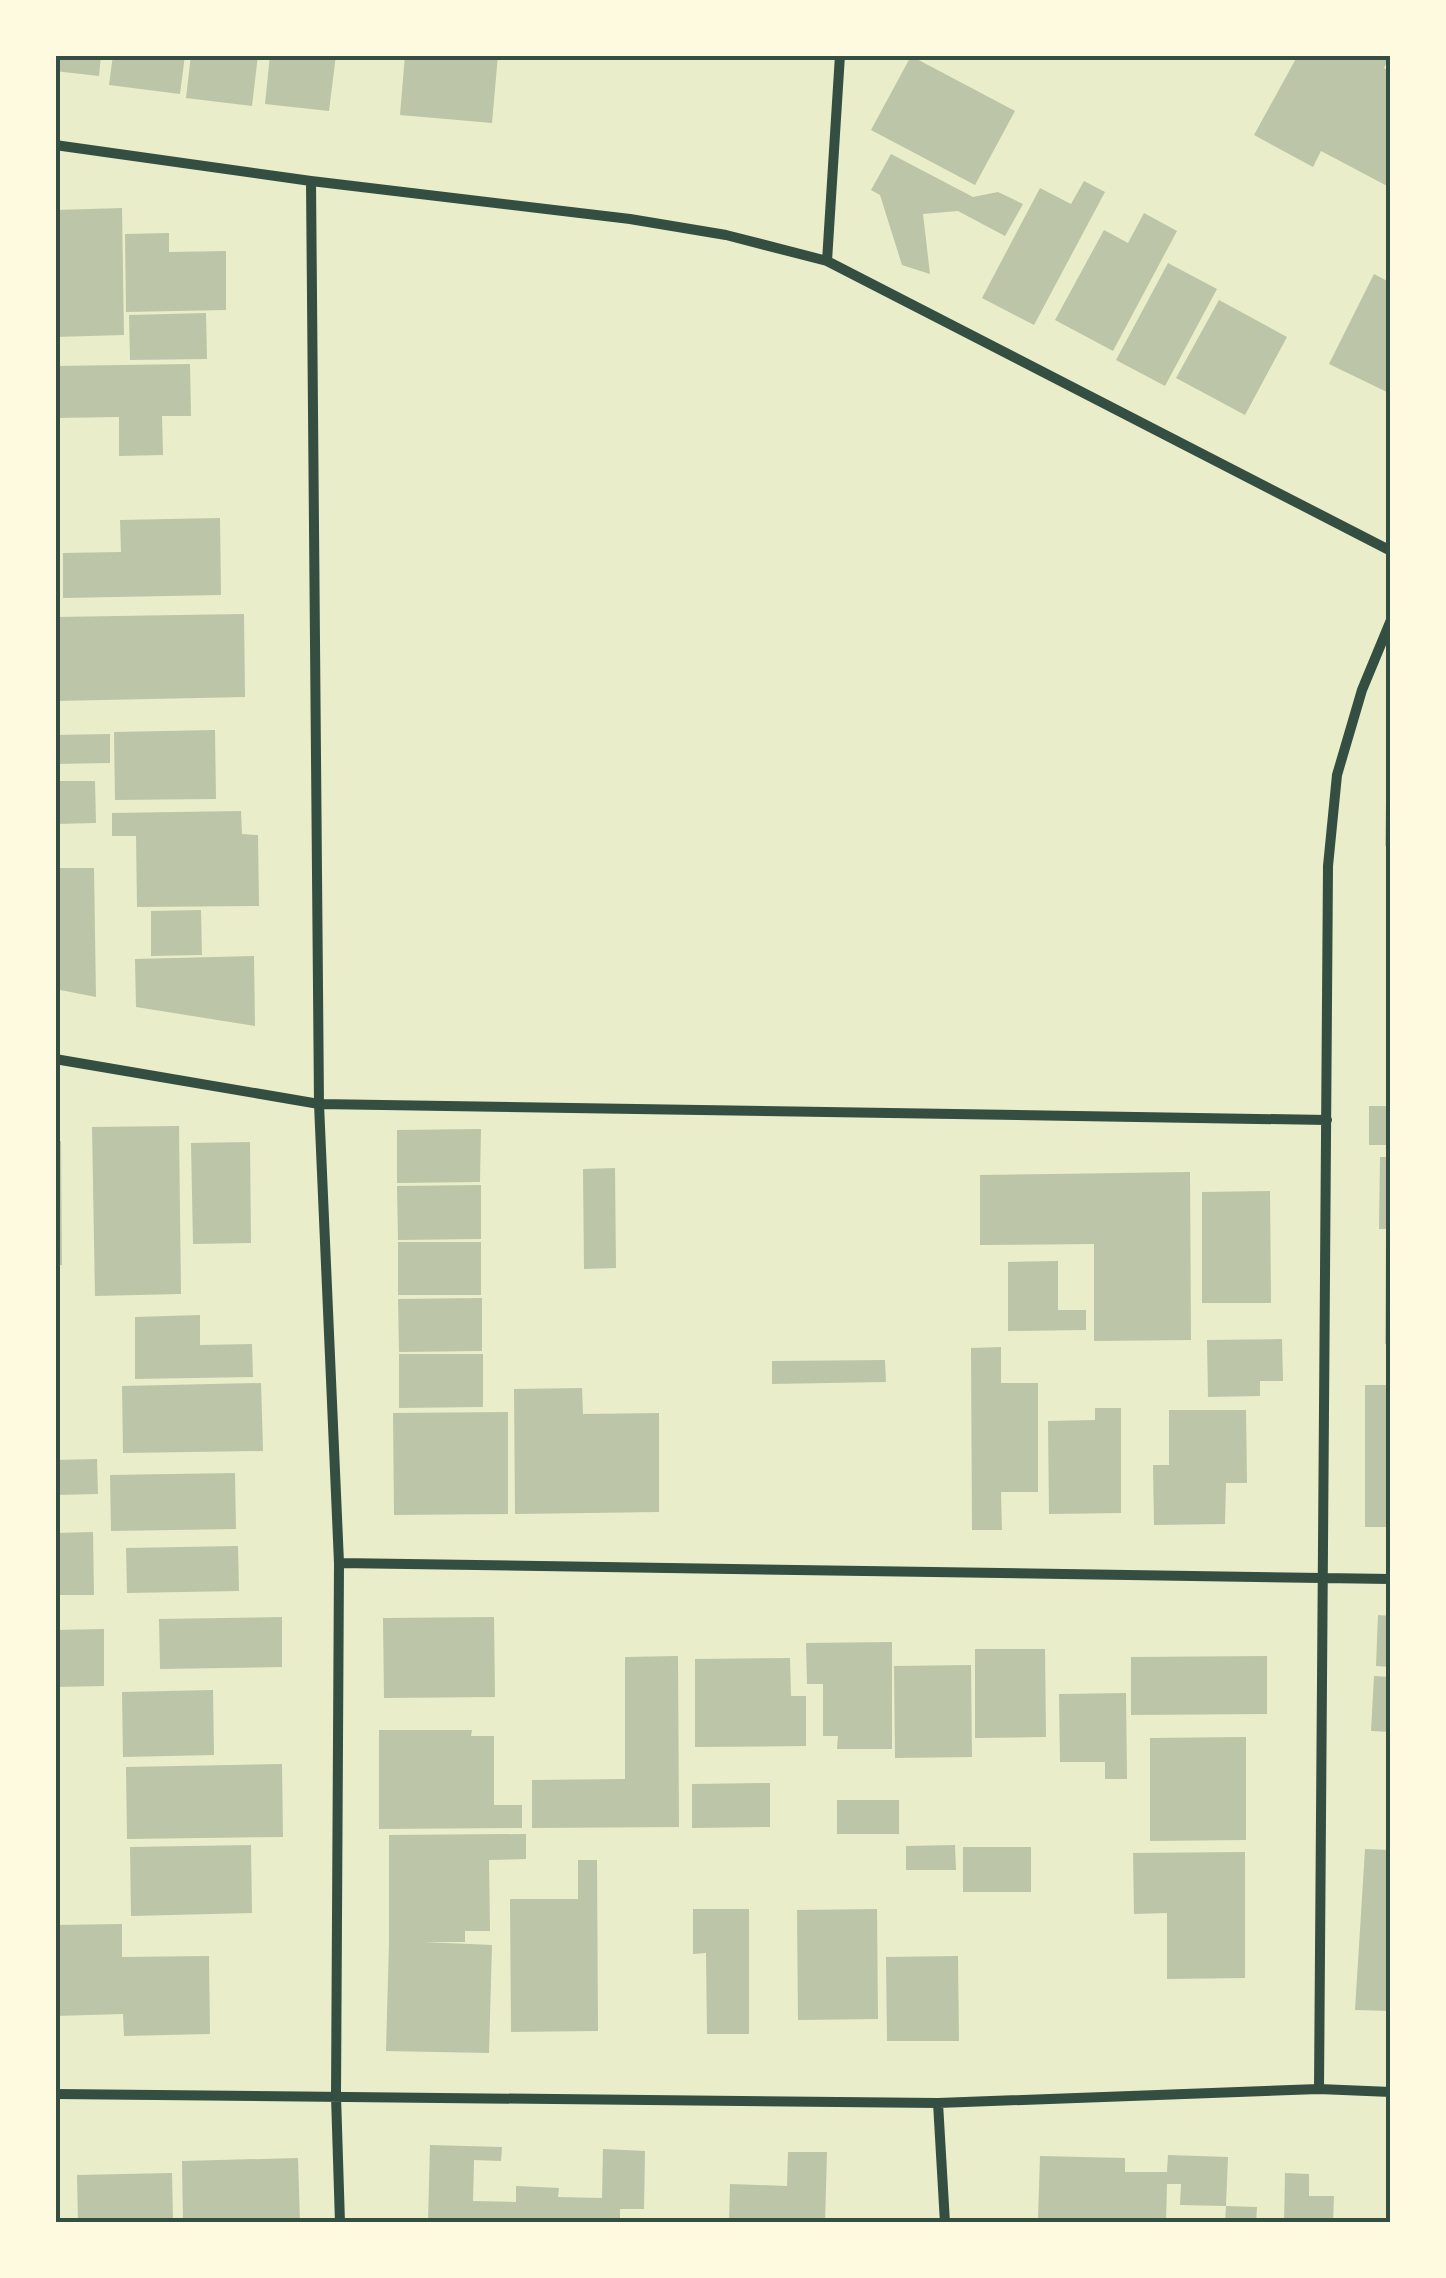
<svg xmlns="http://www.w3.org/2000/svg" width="1446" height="2278" font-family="'Noto Sans',sans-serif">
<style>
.building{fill:#bcc5a7}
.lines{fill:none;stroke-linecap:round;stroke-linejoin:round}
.minor{stroke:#344e41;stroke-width:10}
.neatline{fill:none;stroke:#344e41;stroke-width:4}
</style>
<rect width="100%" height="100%" fill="#e9edc9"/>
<path class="building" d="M 55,55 L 101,55 L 99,76 L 55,71 Z
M 113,55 L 185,55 L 180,94 L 109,85 Z
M 191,55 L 258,55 L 252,106 L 186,98 Z
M 270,55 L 336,55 L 329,111 L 265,104 Z
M 405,55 L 498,55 L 492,123 L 400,115 Z
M 1298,55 L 1391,55 L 1384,68 L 1391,72 L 1391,188 L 1321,151 L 1313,167 L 1254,135 Z
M 911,56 L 1015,111 L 975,185 L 871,130 Z
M 891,154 L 973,197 L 998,192 L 1023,204 L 1005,236 L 958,211 L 923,214 L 930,274 L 902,265 L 880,195 L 871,190 Z
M 1084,181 L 1105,192 L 1034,325 L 982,298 L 1040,188 L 1071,204 Z
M 122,208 L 124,335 L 55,337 L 55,210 Z
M 1144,213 L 1177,231 L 1113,351 L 1055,320 L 1104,230 L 1128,243 Z
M 169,233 L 169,252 L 226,251 L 226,310 L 126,312 L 125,234 Z
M 1168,263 L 1217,289 L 1165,386 L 1116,360 Z
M 1374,274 L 1391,283 L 1391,394 L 1329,364 Z
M 1219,300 L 1287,337 L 1245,415 L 1176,378 Z
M 206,313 L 207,359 L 130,360 L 129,315 Z
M 190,364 L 191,416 L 162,416 L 163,455 L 119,456 L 119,417 L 55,418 L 55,366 Z
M 220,518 L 221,595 L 63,598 L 63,553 L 121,552 L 120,520 Z
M 244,614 L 245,697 L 55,701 L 55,617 Z
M 215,730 L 216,799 L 115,800 L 114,732 Z
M 110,734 L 110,763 L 55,764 L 55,735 Z
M 1391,750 L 1391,846 L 1385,846 L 1387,757 Z
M 55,781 L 95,781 L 96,823 L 55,824 Z
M 241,811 L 242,834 L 258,835 L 259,906 L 137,907 L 136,836 L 112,836 L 112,813 Z
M 55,868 L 94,868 L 96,997 L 55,989 Z
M 201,910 L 202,955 L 151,956 L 151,911 Z
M 254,956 L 255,1026 L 136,1007 L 135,959 Z
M 1369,1106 L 1391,1106 L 1391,1145 L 1369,1145 Z
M 179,1126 L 181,1294 L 95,1296 L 92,1127 Z
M 481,1129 L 480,1182 L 397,1183 L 397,1130 Z
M 55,1141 L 61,1141 L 62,1265 L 55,1265 Z
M 250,1142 L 251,1243 L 193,1244 L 191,1143 Z
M 1380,1157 L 1391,1157 L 1391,1229 L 1379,1229 Z
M 615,1168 L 616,1268 L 584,1269 L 583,1169 Z
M 1190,1172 L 1191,1340 L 1094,1341 L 1094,1244 L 980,1245 L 980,1175 Z
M 481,1185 L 481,1239 L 398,1240 L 397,1186 Z
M 1270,1191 L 1271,1303 L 1202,1303 L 1202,1192 Z
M 1386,1241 L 1391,1241 L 1391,1344 L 1385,1344 Z
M 398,1242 L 481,1242 L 481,1295 L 398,1295 Z
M 1058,1261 L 1058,1310 L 1086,1310 L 1086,1330 L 1008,1331 L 1008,1262 Z
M 482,1298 L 482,1351 L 399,1352 L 398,1299 Z
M 200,1315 L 200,1345 L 252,1344 L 253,1377 L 135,1379 L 135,1317 Z
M 1282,1339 L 1283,1381 L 1260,1381 L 1260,1396 L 1208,1397 L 1207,1340 Z
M 1001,1347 L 1001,1383 L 1038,1383 L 1038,1492 L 1001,1492 L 1002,1530 L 972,1530 L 971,1348 Z
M 399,1354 L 483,1354 L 483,1407 L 399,1408 Z
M 885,1360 L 886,1382 L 772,1384 L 772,1361 Z
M 261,1383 L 263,1451 L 123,1453 L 122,1386 Z
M 1365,1385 L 1391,1385 L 1391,1527 L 1365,1527 Z
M 582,1388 L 583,1414 L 659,1413 L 659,1512 L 515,1514 L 514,1389 Z
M 1095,1408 L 1121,1408 L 1121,1513 L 1049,1514 L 1048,1421 L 1095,1420 Z
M 1169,1410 L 1246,1410 L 1247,1483 L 1226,1483 L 1225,1524 L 1154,1525 L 1153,1465 L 1169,1465 Z
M 508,1412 L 508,1514 L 394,1515 L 393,1413 Z
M 97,1459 L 98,1494 L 55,1495 L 55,1460 Z
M 235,1473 L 236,1529 L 111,1531 L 110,1475 Z
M 93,1532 L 94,1595 L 55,1595 L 55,1533 Z
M 238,1546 L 239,1591 L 127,1593 L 126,1548 Z
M 1378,1615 L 1391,1616 L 1391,1667 L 1376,1666 Z
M 282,1617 L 282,1667 L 160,1669 L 159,1619 Z
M 494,1617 L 495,1697 L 384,1698 L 383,1618 Z
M 104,1629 L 104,1686 L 55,1687 L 55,1630 Z
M 892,1642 L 892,1749 L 837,1749 L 838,1736 L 823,1736 L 823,1684 L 807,1684 L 806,1643 Z
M 975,1649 L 1045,1649 L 1046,1737 L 975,1738 Z
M 678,1656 L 679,1827 L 532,1828 L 532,1780 L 625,1779 L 625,1657 Z
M 1267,1656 L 1267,1714 L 1131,1715 L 1131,1657 Z
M 790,1658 L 791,1696 L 806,1696 L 806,1746 L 695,1747 L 695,1659 Z
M 971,1665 L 972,1757 L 895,1758 L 894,1666 Z
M 1374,1676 L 1391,1677 L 1391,1732 L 1371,1731 Z
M 213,1690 L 214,1755 L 123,1757 L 122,1692 Z
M 1126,1693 L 1127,1779 L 1105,1779 L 1105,1762 L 1060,1762 L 1059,1694 Z
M 379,1730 L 472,1730 L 471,1736 L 494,1736 L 494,1805 L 522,1805 L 522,1828 L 379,1829 Z
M 1246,1737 L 1246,1840 L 1150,1841 L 1150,1738 Z
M 282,1764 L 283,1837 L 127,1839 L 126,1767 Z
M 770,1783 L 770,1827 L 692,1828 L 692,1784 Z
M 837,1800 L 899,1800 L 899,1834 L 837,1834 Z
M 526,1834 L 526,1859 L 489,1860 L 490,1931 L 465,1931 L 465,1942 L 423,1942 L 492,1945 L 489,2053 L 386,2051 L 389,1942 L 389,1835 Z
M 251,1845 L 252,1913 L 131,1916 L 130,1847 Z
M 955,1845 L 956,1870 L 906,1870 L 906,1846 Z
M 963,1847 L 1031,1847 L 1031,1892 L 963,1892 Z
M 1365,1849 L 1391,1850 L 1391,2011 L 1355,2010 Z
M 1245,1852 L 1245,1978 L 1167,1979 L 1167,1913 L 1134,1914 L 1133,1853 Z
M 578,1860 L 597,1860 L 598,2031 L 511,2032 L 510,1899 L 578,1899 Z
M 693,1909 L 749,1909 L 749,2034 L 707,2034 L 706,1953 L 693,1954 Z
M 877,1909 L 878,2019 L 798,2020 L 797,1910 Z
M 122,1924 L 122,1957 L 209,1956 L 210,2034 L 124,2036 L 123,2014 L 55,2016 L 55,1925 Z
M 958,1956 L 959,2041 L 887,2041 L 886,1957 Z
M 430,2145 L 502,2147 L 501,2161 L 474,2160 L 473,2201 L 516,2202 L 516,2186 L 559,2188 L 558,2197 L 602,2198 L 603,2149 L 645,2151 L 644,2209 L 620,2209 L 620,2223 L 428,2223 Z
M 788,2152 L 827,2152 L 825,2223 L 729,2223 L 730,2184 L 787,2186 Z
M 1168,2155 L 1228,2157 L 1226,2206 L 1180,2205 L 1181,2184 L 1167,2184 L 1166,2222 L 1038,2219 L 1040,2156 L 1125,2158 L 1125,2172 L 1167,2172 Z
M 298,2158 L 300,2223 L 183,2223 L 182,2161 Z
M 172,2173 L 173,2220 L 142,2220 L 142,2223 L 78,2223 L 77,2175 Z
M 1285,2173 L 1309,2174 L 1309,2196 L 1334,2196 L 1333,2223 L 1284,2223 Z
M 1226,2206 L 1257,2207 L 1256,2223 L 1225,2223 Z"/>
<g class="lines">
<path class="minor" d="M 55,145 L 311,181 L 630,219 L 726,235 L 827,261 L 1391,551
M 311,181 L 319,1104 L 339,1563 L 336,2096 L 340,2223
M 827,261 L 840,55
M 55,1059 L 319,1104 L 1327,1120
M 339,1563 L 1391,1579
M 1319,2089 L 1328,866 L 1337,775 L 1362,690 L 1391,620
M 55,2094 L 938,2103 L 1319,2089 L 1391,2092
M 938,2103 L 945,2223"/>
</g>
<rect width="1446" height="2278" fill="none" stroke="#fefae0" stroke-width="115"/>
<rect x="58" y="58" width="1330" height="2162" class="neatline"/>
</svg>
